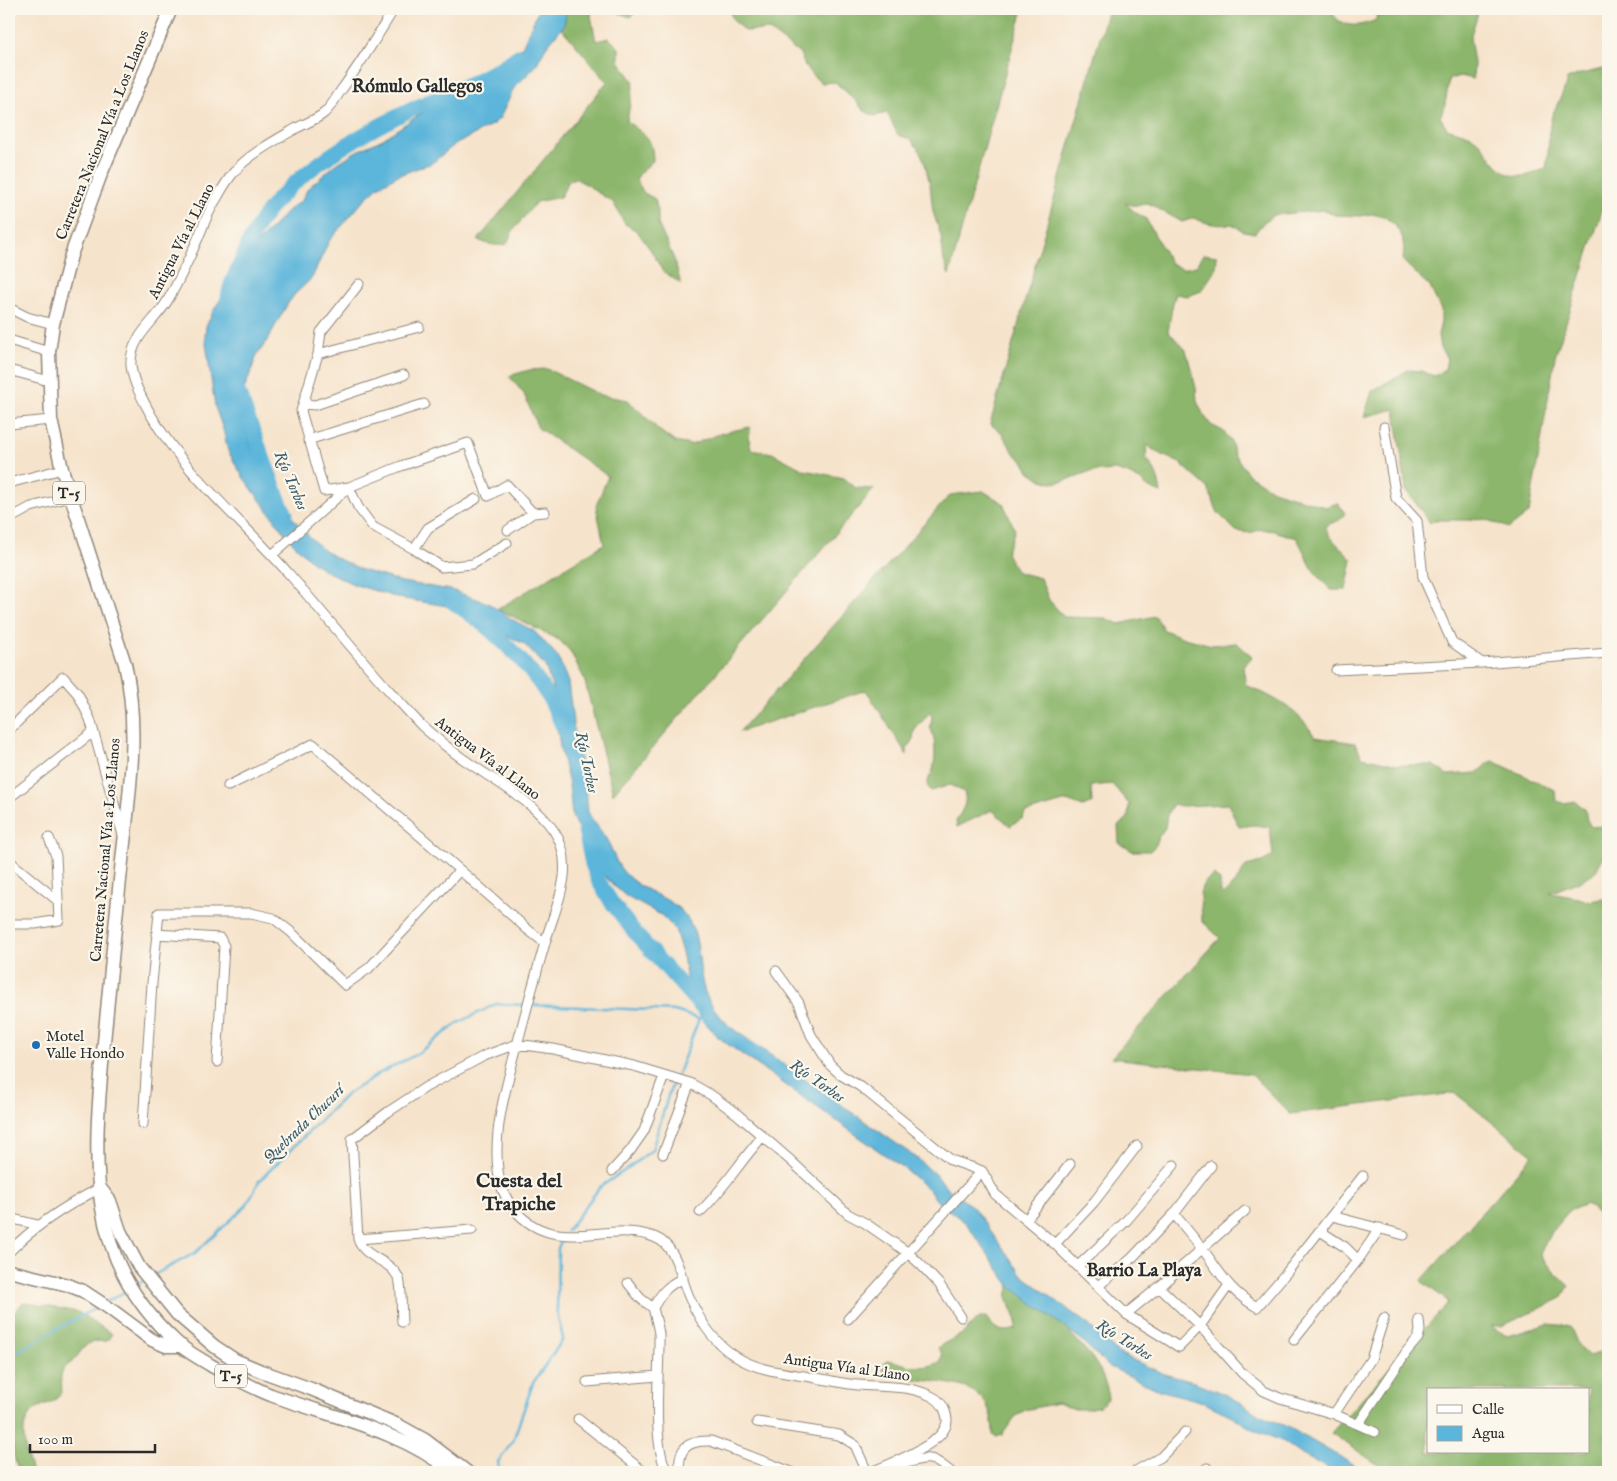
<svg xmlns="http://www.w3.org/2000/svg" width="1617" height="1481" font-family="'IM FELL English',serif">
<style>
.forest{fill:#8cb66c;stroke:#5c704c;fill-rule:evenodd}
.water{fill:#5cb5da;stroke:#447082}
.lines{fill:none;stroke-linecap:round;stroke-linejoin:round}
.stream{stroke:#5cb5da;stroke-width:2.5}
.river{stroke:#5cb5da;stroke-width:15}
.minor-casing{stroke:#90877b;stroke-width:11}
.highway-casing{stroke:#90877b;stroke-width:15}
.minor{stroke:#fff;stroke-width:9}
.highway{stroke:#fff;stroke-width:12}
.poi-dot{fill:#1f6fb2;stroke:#fbf7ec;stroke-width:2}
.labels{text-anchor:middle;stroke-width:4.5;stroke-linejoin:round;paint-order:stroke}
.shield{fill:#fbf7ec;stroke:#696865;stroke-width:1}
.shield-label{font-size:14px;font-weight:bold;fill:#2b2b2b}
.street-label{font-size:15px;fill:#2b2b2b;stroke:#fbf7ec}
.poi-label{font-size:15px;fill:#2b2b2b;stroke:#fbf7ec;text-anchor:start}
.water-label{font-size:16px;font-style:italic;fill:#3c5b68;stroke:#fbf7ec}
.quarter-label{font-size:18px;font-weight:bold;fill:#2b2b2b;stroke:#fbf7ec}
.district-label{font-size:20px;font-weight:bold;fill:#2b2b2b;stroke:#fbf7ec}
</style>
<rect width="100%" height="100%" fill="#fbf7ec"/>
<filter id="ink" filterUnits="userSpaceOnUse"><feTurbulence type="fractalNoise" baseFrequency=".02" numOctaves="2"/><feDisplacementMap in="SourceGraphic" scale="10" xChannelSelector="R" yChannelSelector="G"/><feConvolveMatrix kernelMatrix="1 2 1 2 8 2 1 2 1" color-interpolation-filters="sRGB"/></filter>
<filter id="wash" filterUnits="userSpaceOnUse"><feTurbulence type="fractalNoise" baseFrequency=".0096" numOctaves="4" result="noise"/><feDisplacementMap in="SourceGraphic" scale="20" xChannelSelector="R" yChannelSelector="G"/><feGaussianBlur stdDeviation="1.12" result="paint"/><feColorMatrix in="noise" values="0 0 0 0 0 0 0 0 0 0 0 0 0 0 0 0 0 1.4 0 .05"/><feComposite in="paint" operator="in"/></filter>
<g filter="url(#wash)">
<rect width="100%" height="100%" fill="#f6e3cb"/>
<path class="forest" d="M 564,9 L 592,9 L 591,16 L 596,41 L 609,38 L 619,48 L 619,61 L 634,82 L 627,121 C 645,137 652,133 653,161 L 643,170 L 636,179 L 644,193 L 655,199 L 658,212 L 658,224 L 674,259 L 681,284 L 662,270 L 652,252 L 637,231 L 625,224 L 613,202 L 592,189 L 588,185 L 574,178 L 569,181 L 560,197 L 536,202 L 512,232 L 507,244 C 498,247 486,244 478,240 L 607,82 L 558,24 Z
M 614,9 L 640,9 L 630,17 L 617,12 Z
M 728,9 L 1023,9 L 949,275 L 944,261 L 941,236 L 933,212 L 930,185 L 924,160 L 918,148 L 910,139 L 898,135 L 887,113 L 874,116 L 863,110 L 855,100 L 835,82 L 822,83 L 812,75 L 805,66 L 800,54 L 768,30 L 744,31 L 734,21 Z
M 1108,9 L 1330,9 C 1332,12 1334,16 1337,19 C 1348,29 1364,25 1376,20 L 1377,9 L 1475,9 L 1478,13 L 1470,38 L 1474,63 L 1473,79 L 1461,76 L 1449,79 L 1445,105 L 1440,117 L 1447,128 C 1455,131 1466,133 1473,137 C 1480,141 1484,148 1489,155 C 1506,180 1520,181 1546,168 C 1550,151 1547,133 1552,116 C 1557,103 1564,94 1567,79 L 1580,74 L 1608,68 L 1608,192 L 1555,357 L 1529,513 L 1509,528 C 1497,524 1481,515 1469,520 L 1435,520 L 1430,523 L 1406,490 L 1395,409 L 1364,417 L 1372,391 L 1408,370 L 1421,371 L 1434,376 L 1445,370 L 1447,358 L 1440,348 L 1438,335 L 1441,322 L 1441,310 L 1430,287 L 1403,261 L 1404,248 L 1402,236 L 1395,225 L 1385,217 L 1372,214 L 1360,216 L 1335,215 L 1324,210 L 1273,215 L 1263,223 L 1255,233 L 1243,231 L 1232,224 C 1217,226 1207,224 1194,218 L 1182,222 L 1148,203 L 1136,206 L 1125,203 L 1135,212 L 1146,219 L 1171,264 L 1183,269 L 1196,266 L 1203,254 L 1217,256 L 1216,269 L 1201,291 L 1188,296 L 1176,294 C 1171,306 1171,318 1168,331 L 1186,350 L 1196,388 L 1197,401 L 1203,414 L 1211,425 L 1223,431 L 1231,441 L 1234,454 L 1249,475 L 1273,490 L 1325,507 L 1338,503 L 1345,513 C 1340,523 1334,521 1325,526 C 1331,543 1342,546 1352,560 L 1346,590 L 1331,590 L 1313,570 L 1297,538 L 1274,531 L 1261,529 L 1250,533 L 1236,531 L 1218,513 L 1208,488 L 1180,463 L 1156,452 L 1147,445 L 1146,458 C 1155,469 1159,478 1161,493 L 1149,488 L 1140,480 L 1128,474 L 1115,470 L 1088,472 L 1064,481 L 1052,483 L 1040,479 L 1029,471 L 1023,461 L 1014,453 L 1001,432 L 990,424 Z
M 547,369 L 600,395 L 628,400 L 660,431 L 675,442 L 691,445 L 722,433 L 750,427 L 749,438 L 751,449 L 772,453 L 804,470 L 844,478 L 856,488 L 874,489 L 613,794 L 584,678 L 570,651 L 559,640 L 498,609 L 604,544 L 596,506 L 608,476 L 538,428 L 524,394 L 509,376 L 529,370 Z
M 983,491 L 1003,503 L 1015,530 L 1006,553 L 1017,572 L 1040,578 L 1049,600 L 1064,617 L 1105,618 L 1119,624 L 1155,616 L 1164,630 L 1184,638 L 1212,645 L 1237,643 L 1252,657 L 1243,667 L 1246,685 C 1275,698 1298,709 1315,737 L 1355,743 L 1362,757 L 1398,765 L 1433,765 L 1447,775 L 1476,773 L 1484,768 L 1486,764 L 1493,761 L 1555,790 L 1556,801 L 1564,803 L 1575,801 L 1585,809 L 1587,820 L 1591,827 L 1604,826 L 1608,829 L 1608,853 L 1606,852 C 1600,860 1601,862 1597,869 C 1592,878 1561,888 1550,893 L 1579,898 L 1587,901 L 1604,899 L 1608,901 L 1608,1219 L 1598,1214 L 1586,1204 L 1569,1211 L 1551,1232 L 1540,1254 L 1554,1272 L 1569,1286 L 1562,1298 L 1502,1326 L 1490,1326 L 1507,1336 L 1548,1324 L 1570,1326 L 1579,1347 L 1590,1356 L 1608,1350 L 1608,1472 L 1385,1472 L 1380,1466 L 1331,1433 L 1449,1302 L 1421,1281 L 1533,1155 L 1455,1093 L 1290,1114 L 1251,1074 L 1111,1058 L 1220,938 L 1202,921 C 1202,899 1193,888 1214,875 L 1220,881 L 1221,893 L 1223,895 L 1238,879 L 1246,866 L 1262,862 L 1273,856 L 1270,827 L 1254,825 L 1239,827 L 1228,804 L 1181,806 L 1173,804 L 1167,815 L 1165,828 L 1159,836 L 1156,845 L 1150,851 L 1132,851 L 1119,843 L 1118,826 L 1128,818 L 1129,804 L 1112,784 L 1091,786 L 1092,803 L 1083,807 L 1067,801 L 1025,813 L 1023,818 L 1010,826 L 992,810 L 957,827 L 956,821 C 962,810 968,804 964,792 L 950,785 L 931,791 L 927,785 C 928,779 931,775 933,770 C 936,758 936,738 930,727 L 932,717 L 930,712 L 914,731 L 913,741 L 907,749 L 907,755 L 866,690 L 739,732 L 950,495 ZM 1428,1390 L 1588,1390 L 1588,1452 L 1428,1452 Z
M 1010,1285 L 1045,1305 L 1091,1356 L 1100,1370 L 1107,1388 L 1108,1399 L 1100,1406 L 1087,1409 L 1075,1409 L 1057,1403 L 1025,1410 L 1015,1417 L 1002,1435 L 996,1437 L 993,1435 C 993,1366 927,1391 883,1371 L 883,1364 L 889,1360 C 909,1365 922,1372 941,1361 L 942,1354 L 938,1348 C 946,1341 955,1339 963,1333 C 972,1327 974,1317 986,1317 C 994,1329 1001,1334 1016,1329 L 1017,1321 L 1007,1297 Z
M 23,1302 L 78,1312 L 112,1334 L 107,1341 C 101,1341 94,1341 88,1344 C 82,1348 78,1356 73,1361 C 70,1364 66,1366 64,1368 C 62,1370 62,1373 61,1376 C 60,1382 64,1388 60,1394 C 55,1403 44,1404 37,1408 C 15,1422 26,1453 32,1472 L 21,1472 C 11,1460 15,1446 9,1432 L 9,1320 Z"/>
<path class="water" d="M 539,9 L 567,9 L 564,25 L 546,47 L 535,67 L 514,88 L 500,118 L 495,123 L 453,146 L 432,163 L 396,176 L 378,187 L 365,199 L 329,241 L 312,278 L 295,294 L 287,305 L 265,344 L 257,355 L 243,393 L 243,416 L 244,426 L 251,447 L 268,481 L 286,509 L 301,528 L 321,548 L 333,556 L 359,569 L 402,582 L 451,590 L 488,603 L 513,620 L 534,631 L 552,650 L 558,657 L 568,682 L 575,738 L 584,774 L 588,812 C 592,820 598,826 603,834 C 615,850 612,863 631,879 C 649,895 676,898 689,921 C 702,942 697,969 705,992 C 709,1004 720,1016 729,1026 L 917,1158 L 939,1178 L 949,1190 L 973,1207 L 1022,1275 L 1090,1326 L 1118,1353 L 1164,1374 L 1194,1382 L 1218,1391 L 1240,1402 L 1259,1415 L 1290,1428 L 1366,1472 L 1335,1472 L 1302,1455 L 1284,1442 L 1252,1429 L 1232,1416 L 1211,1406 L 1197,1400 L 1159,1390 L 1108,1366 L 1079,1338 L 1011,1287 L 966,1223 L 937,1201 L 928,1189 L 906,1170 L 719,1038 L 701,1018 L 689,996 L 683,956 L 675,929 L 661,915 L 627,897 L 614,886 L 603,874 L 590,844 L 576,825 L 572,816 L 569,784 L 560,748 L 552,686 L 545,666 L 524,644 L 504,634 L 481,618 L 447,606 L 398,598 L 353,584 L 324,570 L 310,560 L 289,539 L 243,477 L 228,451 L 223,429 L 215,407 L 205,336 L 206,326 L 216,306 L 245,265 L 252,249 L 288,210 L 302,200 L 308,188 L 335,165 L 355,152 L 383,139 L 426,110 L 434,103 L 480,82 L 513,58 L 522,47 Z"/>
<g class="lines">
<path class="stream" d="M 531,1005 L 675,1011 L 699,1019 L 704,1017
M 677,1076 L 699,1019
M 567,1231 L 600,1187 L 627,1169 L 652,1150 L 669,1093 L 674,1081
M 152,1276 L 195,1253 L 246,1206 L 259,1181 L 346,1095 L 380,1073 L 417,1054 L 458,1023 L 496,1004 L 526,1005
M 135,1286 L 145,1280
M 106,1302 L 128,1290
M 9,1356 L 99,1306
M 499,1472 L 498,1462 L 513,1441 L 533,1383 L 563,1339 L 557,1312 L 558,1248 L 564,1236"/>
<path class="river" d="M 228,299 C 229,285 237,271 243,257 C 251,236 263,215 278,199 C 310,165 358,136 400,115 C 439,95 482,82 518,56
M 237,389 L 281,505 L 286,514
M 452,602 C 487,624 526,660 548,696 C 554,705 558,717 563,727
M 583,820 L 592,864 L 599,882 L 612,903 L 635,933 L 702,1008"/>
</g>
</g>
<g filter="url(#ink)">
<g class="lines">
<g class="minor-casing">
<path id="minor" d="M 394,9 C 377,36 361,63 342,89 C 336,97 331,108 323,114 C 315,120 304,124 295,129 C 276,140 248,155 234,172 C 228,179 222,189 217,198 C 209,210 204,223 199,236 C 189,259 179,282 166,303 C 153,323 129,339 131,366 C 133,383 143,400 151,415 C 187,477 243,521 290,575 C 324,614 358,656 393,695 C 403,705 412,716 422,726 C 438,740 455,754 472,765 C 500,784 535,803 554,831 C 578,867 555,907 545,943 C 535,977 526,1011 517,1045 C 507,1085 493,1128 498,1170 C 499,1184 505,1198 514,1209 C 555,1258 607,1219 654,1237 C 678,1246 680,1278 690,1299 C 700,1321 714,1343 735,1356 C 759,1372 789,1373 816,1378 C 830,1380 844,1384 858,1385 C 881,1387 910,1385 931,1396 C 938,1399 942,1403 945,1411 C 948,1419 948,1424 943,1431 C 935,1446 888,1465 871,1472
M 359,284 L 321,332 L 318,354 L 301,411 L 324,491 L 349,487 L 401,466 L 468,443 L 488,496 L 507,485 L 533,513
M 9,308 L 27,317 L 53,324
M 9,340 L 49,352
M 318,354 L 419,327
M 9,370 L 49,381
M 303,404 L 315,405 L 404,375
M 9,424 L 51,420
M 1384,427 L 1396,498 L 1417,521 L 1423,577 L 1452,642 L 1482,663
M 308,440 L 424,404
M 9,483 L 62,469
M 9,519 L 31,507 L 70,497
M 508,530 L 533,513 L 545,512
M 414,549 L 428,528 L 476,499
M 272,555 L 349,487 L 358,507 L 373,527 L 414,549 L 442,567 L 473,564 L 507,543
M 1336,670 L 1482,663 L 1608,653
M 9,730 L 63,677 L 78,694 L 90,719 L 123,835
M 228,786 L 313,744 C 384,806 457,866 527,929 L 545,943
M 9,798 L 93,732
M 9,859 L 14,865 L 57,900
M 9,924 L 35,924 L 59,920 L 56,856 L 49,838
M 156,934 L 220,938 L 224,946 L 217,1062
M 776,971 L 799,1003 L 811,1035 L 830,1065 L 841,1075 L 861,1087 L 951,1160 L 982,1171 L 995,1194 L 1055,1244 L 1126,1314 L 1179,1347 L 1200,1326 L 1229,1285
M 143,1124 L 152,983 L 159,913 L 251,913 L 273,918 L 291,932 L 345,985 L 369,968 L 460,870
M 663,1154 L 690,1083
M 612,1171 L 630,1151 L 644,1131 L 664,1076
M 700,1212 C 724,1189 741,1160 763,1136
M 1174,1214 C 1184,1226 1194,1238 1204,1251 C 1221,1274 1230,1292 1257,1307 L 1287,1272 L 1363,1176
M 1332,1216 L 1404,1235
M 9,1218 L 38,1225
M 1026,1220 L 1070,1164
M 1320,1231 L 1345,1247 L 1358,1260
M 358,1239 L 472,1230
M 1055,1244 L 1094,1202 L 1137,1146
M 9,1252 C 35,1225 67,1205 100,1188
M 1078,1266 L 1126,1221 L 1174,1165
M 628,1283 L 640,1298 L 653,1308
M 1098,1286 L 1131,1259 L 1174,1214 L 1211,1166
M 1159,1287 L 1200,1326 L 1243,1374 L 1264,1391 L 1280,1398 L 1334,1414 L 1375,1432
M 1126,1314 L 1159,1287 L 1245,1211
M 848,1319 L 982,1171
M 402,1322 C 401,1311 402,1287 399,1279 C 391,1259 364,1259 358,1239 L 352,1139 L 388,1112 L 426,1087 L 484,1056 L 517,1044 L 553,1049 L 634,1066 L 690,1083 L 711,1095 L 737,1114 L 790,1160 L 848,1214 L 865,1223 L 907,1252 L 921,1265 L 939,1284 L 961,1317
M 1294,1340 L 1358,1260 L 1380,1228
M 587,1382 L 658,1376
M 1334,1414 L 1371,1359 L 1384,1318
M 578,1419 L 644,1472
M 757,1422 L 839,1435 L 855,1445 L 867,1472
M 1359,1423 L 1407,1351 L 1418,1338 L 1420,1331 L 1419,1320
M 893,1463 C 907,1466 918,1457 930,1459 C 938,1460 945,1468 951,1472
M 667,1472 C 651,1440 660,1372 659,1334 C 658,1326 655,1316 653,1308 C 661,1293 668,1285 683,1278
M 680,1472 C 677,1448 688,1440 711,1441 L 791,1472
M 1134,1472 L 1161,1457 L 1185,1432
M 1201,1472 L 1207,1468"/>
</g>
<g class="highway-casing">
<path id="highway" d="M 171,9 L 101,174 L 71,255 L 53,324 L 49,352 L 51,420 L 62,469 L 125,664 C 140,730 129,795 122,861 C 115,925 109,989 103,1053 C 93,1163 86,1258 174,1340 C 185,1351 199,1358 212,1366 C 231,1376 251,1387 271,1395 C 332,1417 401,1430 452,1472
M 100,1188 L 110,1201 L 120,1231 L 139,1267 L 177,1314 L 214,1346 L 235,1360 L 261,1371 L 311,1389 L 398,1425 L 425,1440 L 467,1472
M 9,1271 L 68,1285 L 83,1291 L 109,1308 L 152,1340 L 166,1346 L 182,1346"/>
</g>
<use href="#minor" class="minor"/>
<use href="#highway" class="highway"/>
</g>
</g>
<circle class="poi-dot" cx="36" cy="1045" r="5"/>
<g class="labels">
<g class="shield">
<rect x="53" y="481.5" width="32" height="23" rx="4"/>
<rect x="215" y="1364.5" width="32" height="23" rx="4"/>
</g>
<g class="shield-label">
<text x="69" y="498">T-5</text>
<text x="231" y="1381">T-5</text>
</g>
<g class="street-label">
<text transform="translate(102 135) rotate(-68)" y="5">Carretera Nacional Vía a Los Llanos</text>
<text transform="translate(181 241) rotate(-63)" y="5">Antigua Vía al Llano</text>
<text transform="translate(488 758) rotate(37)" y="5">Antigua Vía al Llano</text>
<text transform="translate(105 850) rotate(-85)" y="5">Carretera Nacional Vía a Los Llanos</text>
<text transform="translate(847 1367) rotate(8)" y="5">Antigua Vía al Llano</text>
</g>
<g class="poi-label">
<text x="46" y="1041">Motel<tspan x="46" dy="17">Valle Hondo</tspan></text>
</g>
<g class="water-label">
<text transform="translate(292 480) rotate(67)" y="6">Río Torbes</text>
<text transform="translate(588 762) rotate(78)" y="6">Río Torbes</text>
<text transform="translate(818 1080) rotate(35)" y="6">Río Torbes</text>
<text transform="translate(303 1123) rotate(-44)" y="6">Quebrada Chucurí</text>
<text transform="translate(1125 1339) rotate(32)" y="6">Río Torbes</text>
</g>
<g class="quarter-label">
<text x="417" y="92">Rómulo Gallegos</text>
<text x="1144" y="1276">Barrio La Playa</text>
</g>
<g class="district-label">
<text x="519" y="1187">Cuesta del<tspan x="519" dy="23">Trapiche</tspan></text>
</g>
</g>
<rect width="1617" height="1481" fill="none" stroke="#fbf7ec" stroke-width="30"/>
<rect x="1427" y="1388" width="162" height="65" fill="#fbf7ec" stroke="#a8a59f"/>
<rect x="1437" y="1405" width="25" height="8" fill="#ffffff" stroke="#a8a59f"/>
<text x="1472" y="1414" font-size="15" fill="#2b2b2b">Calle</text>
<rect x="1437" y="1426" width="25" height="15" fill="#5cb5da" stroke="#a8a59f"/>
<text x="1472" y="1438" font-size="15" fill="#2b2b2b">Agua</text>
<path d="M30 1444v8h125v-8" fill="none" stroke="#2b2b2b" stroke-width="2.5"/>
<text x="38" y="1444" font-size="15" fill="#2b2b2b" stroke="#fbf7ec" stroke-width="4" paint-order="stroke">100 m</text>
</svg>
